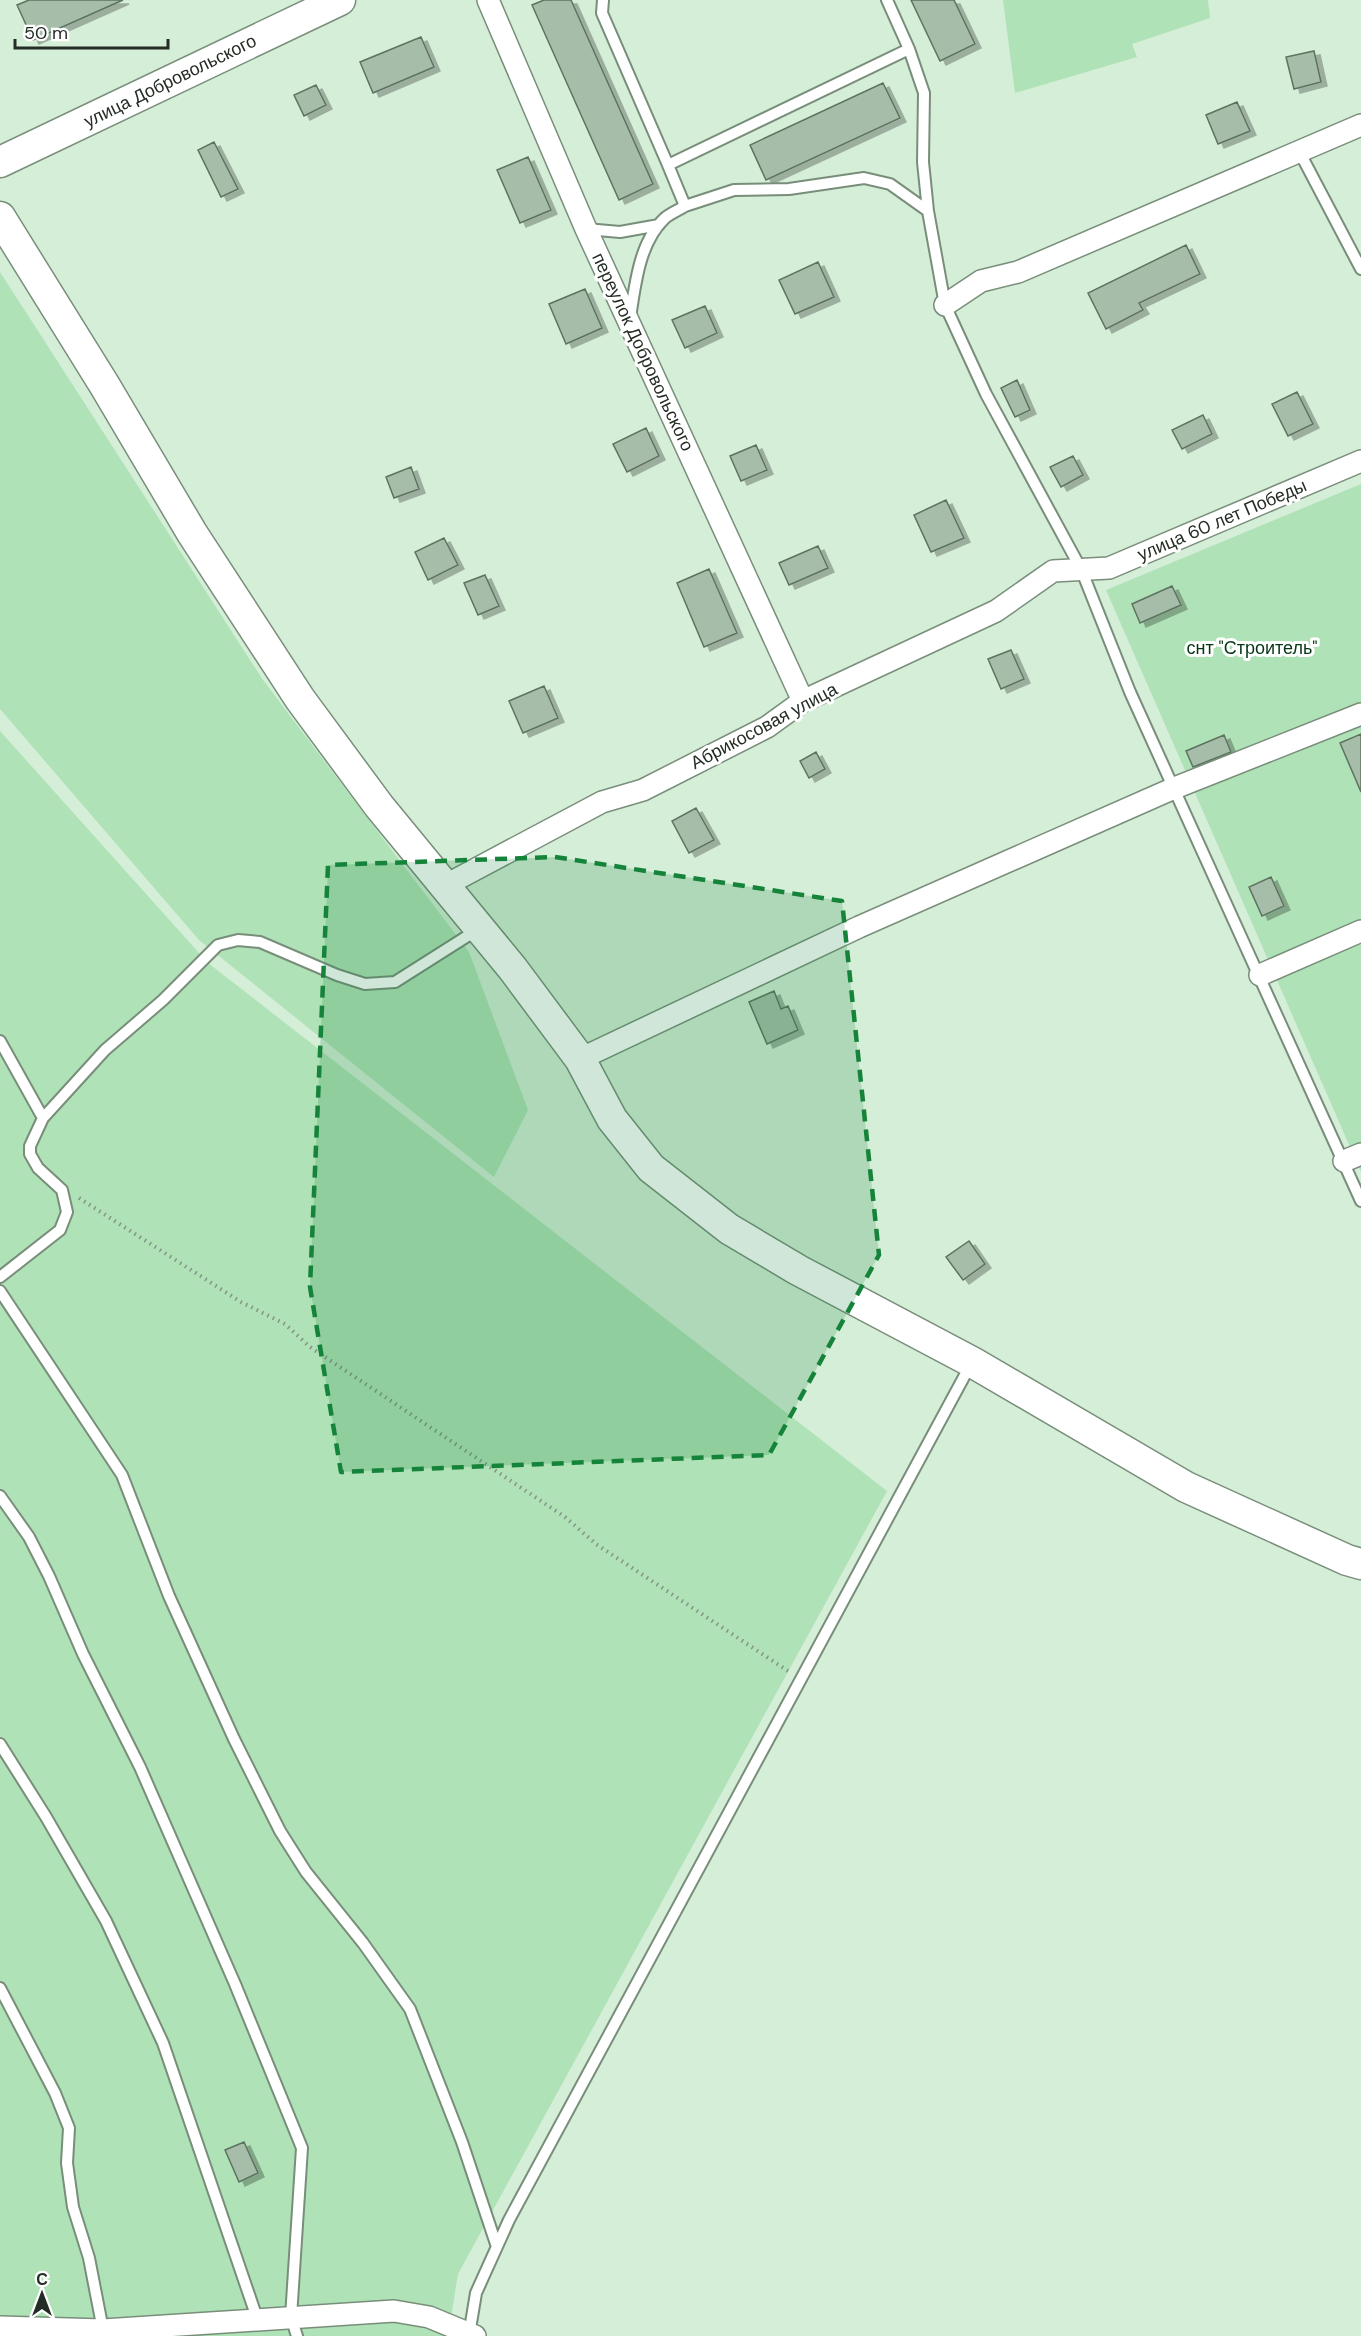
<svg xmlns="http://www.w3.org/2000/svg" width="1361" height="2336" font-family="'DM Sans',sans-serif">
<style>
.green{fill:#b0e2b7}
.building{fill:#a6bea9;stroke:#5d7360;stroke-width:1.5;filter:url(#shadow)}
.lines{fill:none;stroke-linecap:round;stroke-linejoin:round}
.lane-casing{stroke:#788e7a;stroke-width:14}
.street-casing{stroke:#788e7a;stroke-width:24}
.secondary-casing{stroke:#788e7a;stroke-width:33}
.path{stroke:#839585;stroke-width:4;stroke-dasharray:1.5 4.5;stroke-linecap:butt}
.lane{stroke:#fff;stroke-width:10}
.street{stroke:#fff;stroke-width:21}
.secondary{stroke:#fff;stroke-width:30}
.marked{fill:#16833a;fill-opacity:0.2;stroke:#16833a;stroke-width:4.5;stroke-dasharray:12 8;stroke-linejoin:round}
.labels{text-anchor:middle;stroke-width:6;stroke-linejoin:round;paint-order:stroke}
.street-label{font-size:18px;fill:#242d25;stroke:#fff}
.park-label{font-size:18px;fill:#053715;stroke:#fff}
</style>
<defs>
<filter id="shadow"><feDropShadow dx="6" dy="4" stdDeviation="0" flood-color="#0004"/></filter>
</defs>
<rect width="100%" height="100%" fill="#d5eed8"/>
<path class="green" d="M 1003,0 L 1208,0 L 1210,18 L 1132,44 L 1137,57 L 1015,93 Z
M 0,272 L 263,680 L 469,952 L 528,1110 L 494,1177 L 199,940 L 0,709 Z
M 1361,484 L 1361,1172 L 1106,590 Z
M 0,731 L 208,963 L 887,1491 L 458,2274 L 448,2336 L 0,2336 Z"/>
<path class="building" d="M 29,0 L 123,0 L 33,40 L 17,5 Z
M 544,0 L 571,0 L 653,184 L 619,200 L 532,5 Z
M 911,0 L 954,0 L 975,44 L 940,61 Z
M 421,37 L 434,67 L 373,93 L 360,62 Z
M 1314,51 L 1321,82 L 1294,89 L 1286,57 Z
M 883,83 L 900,118 L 766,180 L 750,145 Z
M 316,85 L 326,105 L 304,116 L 294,95 Z
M 1237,102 L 1250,131 L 1218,144 L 1206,115 Z
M 214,142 L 238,189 L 221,197 L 198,150 Z
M 528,157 L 551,210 L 520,223 L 497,170 Z
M 1186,245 L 1200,274 L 1139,303 L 1143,310 L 1106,329 L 1088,293 Z
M 818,262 L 834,297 L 795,314 L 779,280 Z
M 585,289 L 602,328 L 566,344 L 549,304 Z
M 705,306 L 717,333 L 685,348 L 672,320 Z
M 1017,380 L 1030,410 L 1015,417 L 1001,388 Z
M 1297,392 L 1313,424 L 1288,436 L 1272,404 Z
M 1203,415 L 1212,434 L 1182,449 L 1172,430 Z
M 646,428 L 659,456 L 627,472 L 613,444 Z
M 756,445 L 767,470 L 741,481 L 730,456 Z
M 1073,456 L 1083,475 L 1061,487 L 1050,467 Z
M 411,467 L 419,489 L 394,498 L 386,477 Z
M 946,500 L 964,538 L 931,552 L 914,515 Z
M 444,538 L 458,565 L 428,580 L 415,552 Z
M 818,546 L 828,568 L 789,585 L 779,563 Z
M 709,569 L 737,633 L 704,647 L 677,583 Z
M 485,575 L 499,606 L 478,615 L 464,583 Z
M 1172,586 L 1181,605 L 1140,623 L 1132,604 Z
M 1011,650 L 1024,679 L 1001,689 L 988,659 Z
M 544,686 L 558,718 L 523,733 L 509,701 Z
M 1361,734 L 1361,792 L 1340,743 Z
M 1224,735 L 1231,752 L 1193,767 L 1186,751 Z
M 816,752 L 825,769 L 809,778 L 800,761 Z
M 696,808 L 714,840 L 689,853 L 672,821 Z
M 1271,877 L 1284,906 L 1262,916 L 1249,887 Z
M 774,991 L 781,1009 L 788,1006 L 798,1030 L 767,1044 L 749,1002 Z
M 969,1241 L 985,1264 L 963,1280 L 946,1257 Z
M 244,2142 L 258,2173 L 239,2182 L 225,2150 Z"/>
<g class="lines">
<g class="lane-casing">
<path id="lane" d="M 603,0 L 602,13 L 668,165 L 909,49 L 887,0
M 909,49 L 924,93 L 923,162 L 928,211 L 945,305 L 986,394 L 1081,569 L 1130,692 L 1361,1201
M 1300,153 L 1361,269
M 685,206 L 734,190 L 789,189 L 864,178 L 890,184 L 928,211
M 586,229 L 620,232 L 659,225
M 630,318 C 635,286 639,242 665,218 C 671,213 679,210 685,206 L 668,165
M 0,1041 L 43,1118
M 0,1277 L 60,1230 L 67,1212 L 62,1190 L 38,1168 L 30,1154 L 30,1146 L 43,1118 L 105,1050 L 163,1000 L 218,945 L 238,940 L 260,942 L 337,975 L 365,984 L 395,982 L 477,930
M 0,1291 L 122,1475 L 169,1596 L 234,1739 L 280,1831 L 306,1872 L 363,1943 L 410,2009 L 462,2142 L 496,2244
M 0,1496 L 29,1537 L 49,1576 L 83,1654 L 140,1767 L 235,1984 L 302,2148 L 291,2317 L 297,2336
M 0,1744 L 46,1817 L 106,1921 L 163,2043 L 257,2318
M 0,1988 L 55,2093 L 69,2128 L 67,2163 L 73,2207 L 89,2258 L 103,2330
M 469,2335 L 476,2293 L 509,2220 L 972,1362"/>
</g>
<g class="street-casing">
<path id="street" d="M 488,0 L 586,229 L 803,701
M 945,305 L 981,281 L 1018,272 L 1361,125
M 446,885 L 602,802 L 643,790 L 767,727 L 803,701 L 996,611 L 1053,571 L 1109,568 L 1361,461
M 1260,975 L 1361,931
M 580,1059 L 859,927 L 1172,789 L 1361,714
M 1344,1161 L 1361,1154
M 0,2327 L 103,2330 L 394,2311 L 429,2317 L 475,2336"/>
</g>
<g class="secondary-casing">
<path id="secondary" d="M 0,162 L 340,0
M 0,217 L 105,386 L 192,533 L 300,699 L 379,806 L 513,969 L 580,1059 L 612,1119 L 651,1168 L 729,1229 L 798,1270 L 972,1362 L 1186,1487 L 1347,1560 L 1361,1564"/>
</g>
<path class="path" d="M 79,1198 L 241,1302 L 285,1324 L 310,1347 L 565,1517 L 596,1544 L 788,1671"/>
<use href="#lane" class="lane"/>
<use href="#street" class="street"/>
<use href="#secondary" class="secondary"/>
</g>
<path class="marked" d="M 555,857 L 842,901 L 879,1255 L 769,1455 L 341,1472 L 310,1287 L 328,865 Z"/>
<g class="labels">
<g class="street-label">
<text transform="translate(170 81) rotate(-26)" y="6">улица Добровольского</text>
<text transform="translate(643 352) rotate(65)" y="6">переулок Добровольского</text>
<text transform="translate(1222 520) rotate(-23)" y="6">улица 60 лет Победы</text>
<text transform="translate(764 726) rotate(-28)" y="6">Абрикосовая улица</text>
</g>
<g class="park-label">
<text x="1252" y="654">снт "Строитель"</text>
</g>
</g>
<g transform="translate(42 2294)" stroke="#ffffff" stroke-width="4.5" paint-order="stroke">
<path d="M0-4.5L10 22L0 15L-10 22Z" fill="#242d25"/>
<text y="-9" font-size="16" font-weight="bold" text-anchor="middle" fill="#242d25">С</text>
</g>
<path d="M15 39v9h153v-9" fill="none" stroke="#242d25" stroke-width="3"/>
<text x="24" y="39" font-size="18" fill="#242d25" stroke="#ffffff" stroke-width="4.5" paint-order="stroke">50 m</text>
</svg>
